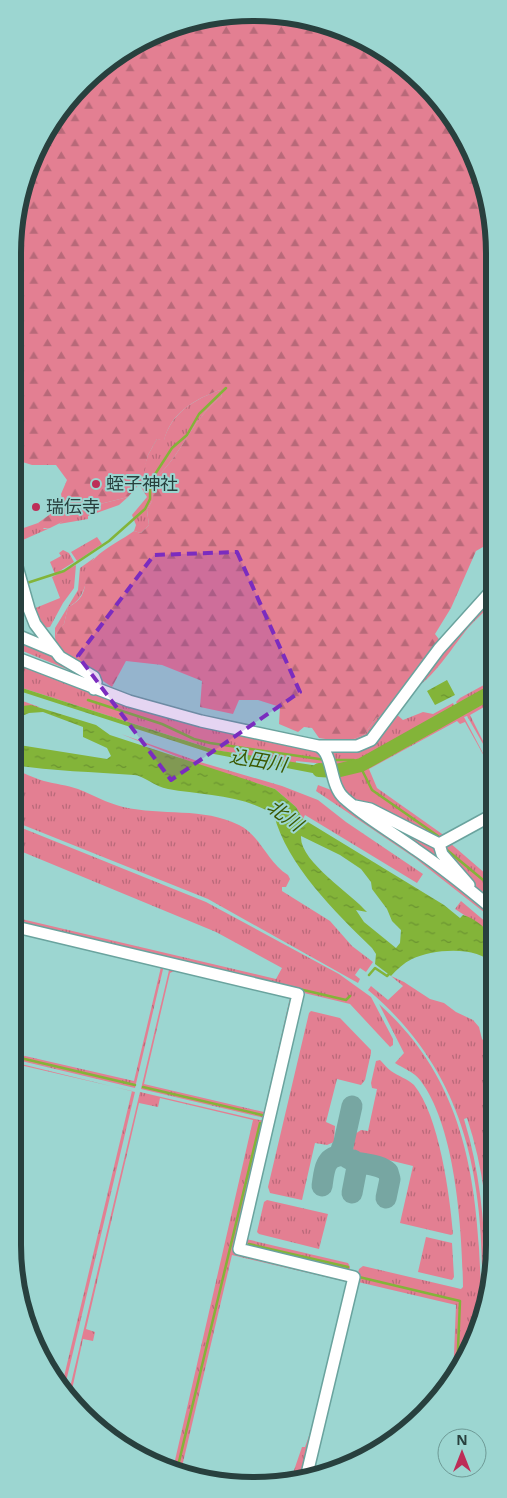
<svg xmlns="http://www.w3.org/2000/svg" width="507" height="1498" font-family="'Open Sans','Noto Sans JP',sans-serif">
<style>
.grass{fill:url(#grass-tufts);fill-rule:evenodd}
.forest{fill:url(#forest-firs)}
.water{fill:url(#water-ripples);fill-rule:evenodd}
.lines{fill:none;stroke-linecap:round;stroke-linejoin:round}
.stream{stroke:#83b439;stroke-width:2.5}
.river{stroke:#83b439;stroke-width:14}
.taxiway{stroke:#77a6a2;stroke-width:21}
.minor-casing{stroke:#6aa39e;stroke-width:14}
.minor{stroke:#fff;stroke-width:11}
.marked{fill:#7b2cbf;fill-opacity:0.2;stroke:#7b2cbf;stroke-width:4;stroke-dasharray:10 6;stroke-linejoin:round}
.poi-dot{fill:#bd2d57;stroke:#9cd6d1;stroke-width:2}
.labels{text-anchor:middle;stroke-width:4;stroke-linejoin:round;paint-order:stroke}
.poi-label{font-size:18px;fill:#28403e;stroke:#9cd6d1;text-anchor:start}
.water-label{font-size:19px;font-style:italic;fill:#3b5900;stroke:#9cd6d1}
.rim{fill:none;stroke:#28403e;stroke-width:6}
</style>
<defs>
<pattern id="grass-tufts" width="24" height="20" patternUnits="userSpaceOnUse" patternTransform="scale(1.25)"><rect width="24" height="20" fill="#e37f92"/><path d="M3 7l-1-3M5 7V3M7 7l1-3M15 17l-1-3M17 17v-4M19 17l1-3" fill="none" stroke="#b86979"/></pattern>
<pattern id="forest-firs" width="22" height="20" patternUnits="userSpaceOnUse" patternTransform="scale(1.25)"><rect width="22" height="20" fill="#e37f92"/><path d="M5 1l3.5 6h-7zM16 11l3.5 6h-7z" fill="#b86979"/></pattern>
<pattern id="water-ripples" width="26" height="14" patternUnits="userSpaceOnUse" patternTransform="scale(1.25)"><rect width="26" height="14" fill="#83b439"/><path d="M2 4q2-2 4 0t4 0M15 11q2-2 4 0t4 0" fill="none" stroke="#6b9431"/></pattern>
</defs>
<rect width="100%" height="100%" fill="#9cd6d1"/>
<path class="grass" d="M 220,390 L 222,396 C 191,419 181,458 153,480 L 152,501 L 147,510 L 149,525 L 141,533 L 134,531 L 136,525 L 132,515 L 147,497 L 139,484 L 148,455 L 157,439 L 164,440 C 171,413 195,399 220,390 Z
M 128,497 L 119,505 L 88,516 L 88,519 L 59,524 L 80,509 Z
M 38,523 L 44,529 L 50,528 L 16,543 L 12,532 Z
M 97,537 L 102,544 L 77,561 L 71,552 Z
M 63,550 L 69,553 L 74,562 L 55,574 L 50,562 L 61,556 L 59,553 Z
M 94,558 C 84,576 89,597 68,607 L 64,624 L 57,631 L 55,642 L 55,628 L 78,590 L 80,568 Z
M 76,565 L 74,588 L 63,603 L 50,627 L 43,628 L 33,609 L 60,598 L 52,577 Z
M 493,593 L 493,603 C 485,611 476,619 468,628 C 457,641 429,684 414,688 L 441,651 Z
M 12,640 L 39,651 L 41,649 L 86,677 L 13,647 Z
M 12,661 L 318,750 L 325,764 L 296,761 L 296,764 L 215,750 L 13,685 Z
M 493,680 L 493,686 L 458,705 L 456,702 L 460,698 Z
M 493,696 L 493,702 L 470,715 L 494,763 L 467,716 L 464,717 L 494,774 L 465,722 L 460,724 L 457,721 L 369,769 L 377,788 L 445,836 L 440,839 L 359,800 L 352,799 L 346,795 L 336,777 L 367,767 Z
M 12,697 L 39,707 L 13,707 Z
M 453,703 L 455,707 C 422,726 371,763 334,766 L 330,752 L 332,750 L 355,749 L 395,713 L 403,720 L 423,712 L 433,714 Z
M 389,712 L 371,736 L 351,743 L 351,740 L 364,735 L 376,718 Z
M 121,734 L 200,762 L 282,786 L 318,800 L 346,822 L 423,874 L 417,883 L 305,815 L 303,819 L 296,807 L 275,789 L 203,767 Z
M 12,770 C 24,772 33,778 44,781 C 55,784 67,785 78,789 C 93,795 107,803 123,807 C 162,816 203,807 239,825 C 261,836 267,862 288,875 L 290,879 L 286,887 L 282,887 L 282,891 L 330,921 L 352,946 L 373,962 L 366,972 L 360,968 L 355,975 L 360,979 L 358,983 L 208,899 L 13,821 Z
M 318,785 L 331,790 L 436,868 L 494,915 L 494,920 L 415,858 L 316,791 Z
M 367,810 L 435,846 L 461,876 Z
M 12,824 L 206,902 L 339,974 L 371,997 L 393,1039 L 393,1045 L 390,1047 L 350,1004 L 13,923 L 13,917 L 276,979 L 282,968 L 216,932 L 13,848 Z
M 450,843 L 494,881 L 494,906 L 479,894 L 445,850 L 446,844 Z
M 461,901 L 494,929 L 494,937 L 484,928 L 455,909 Z
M 13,929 L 164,965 L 135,1088 L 13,1059 L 12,1053 L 134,1081 L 161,967 L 13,932 Z
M 170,966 L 283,992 L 292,998 L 265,1118 L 141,1089 ZM 176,970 L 290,998 L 264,1112 L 144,1084 L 170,973 Z
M 391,976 L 404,982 L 430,999 L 444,1003 L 456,1012 L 473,1020 L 479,1027 L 482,1039 L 494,1052 L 494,1244 L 489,1284 C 490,1228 485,1172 467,1118 L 464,1119 C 483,1181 486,1242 486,1307 L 482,1317 C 485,1188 472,1078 368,990 L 371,986 L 388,1000 L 403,986 Z
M 379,1004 C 453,1070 473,1152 479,1248 C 480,1271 483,1301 478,1324 C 475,1339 461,1366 453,1379 L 456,1305 L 358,1282 L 312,1477 L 319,1440 L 359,1269 L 363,1266 L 461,1289 L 463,1287 C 462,1230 456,1127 420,1080 C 415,1073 403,1068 395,1063 L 404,1053 Z
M 311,1011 L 340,1018 L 371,1050 L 371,1053 L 365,1080 L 361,1085 L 337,1079 L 326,1122 L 335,1126 L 334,1142 L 327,1145 L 315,1143 L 302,1200 L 270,1193 L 268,1187 L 309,1013 Z
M 380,1060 C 383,1063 387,1068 391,1071 C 398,1076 408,1079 414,1085 C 439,1115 450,1196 453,1234 L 451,1235 L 400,1223 L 413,1166 L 356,1152 L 353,1149 L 355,1134 L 361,1130 L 368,1131 L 377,1089 L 372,1088 L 371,1083 L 376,1061 Z
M 13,1062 L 135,1092 L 64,1390 L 62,1385 L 132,1091 L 20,1065 L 16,1068 L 13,1083 Z
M 140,1092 L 264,1121 L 234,1251 L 349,1282 L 301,1478 L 291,1479 L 302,1447 L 305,1447 L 310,1433 L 347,1282 L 232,1255 L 181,1471 L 173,1469 L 253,1120 L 160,1098 L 158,1107 L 139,1103 L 86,1329 L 95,1332 L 93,1341 L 83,1339 L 70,1399 L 68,1396 Z
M 267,1200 L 328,1214 L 319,1249 L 259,1234 L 257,1232 L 264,1202 Z
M 426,1237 L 452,1243 L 454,1277 L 452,1280 L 418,1272 Z
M 246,1239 L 348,1263 L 350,1267 L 349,1272 L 246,1247 Z"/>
<path class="forest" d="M 222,15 L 316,21 L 374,45 L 435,94 L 470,147 L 492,222 L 493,558 L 487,555 L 483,547 L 476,551 L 451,608 L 435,634 L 441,642 L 389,712 L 376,718 L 364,735 L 351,740 L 351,743 L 319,738 L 312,728 L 304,727 L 298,732 L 279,724 L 280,707 L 258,700 L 239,700 L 233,714 L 200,707 L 202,681 L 162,665 L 126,661 L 112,687 L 62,654 L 55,642 L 57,630 L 64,624 L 68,607 C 95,595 78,573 95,558 C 106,547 122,540 134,531 L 141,533 L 149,525 L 147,510 L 152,501 L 153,480 C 181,458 191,419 222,396 L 220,390 C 195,399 170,413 164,441 L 157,439 L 148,455 L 141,482 L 128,497 L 80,509 L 64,521 L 50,528 L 40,528 L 38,523 L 63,505 L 61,494 L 67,480 L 56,465 L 32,465 L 13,459 L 12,254 L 21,191 L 62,107 L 133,45 Z"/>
<path class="water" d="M 447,680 L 455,695 L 435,705 L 427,691 Z
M 13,685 L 215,750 L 325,767 L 328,776 L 214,754 L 13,689 Z
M 31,705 L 96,725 L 110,735 L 275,789 L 296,807 L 303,819 L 444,905 L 460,918 L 463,915 C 475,918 485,928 494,937 L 494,965 C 478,945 433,949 412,959 C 404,963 397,969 391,976 L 375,964 L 376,954 L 372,948 C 335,912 287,865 274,815 C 246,795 201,795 168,789 C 155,787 143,775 134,775 C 93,772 53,771 13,765 L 13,744 L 107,759 L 111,756 L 107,748 L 83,737 L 83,727 L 43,712 L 29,713 L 13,720 L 13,707 ZM 301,836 L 340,855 L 361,869 L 371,882 L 372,889 L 387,909 L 392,921 L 401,930 L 400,943 L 396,948 L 364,922 L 356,910 L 367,912 C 352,894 299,861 301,836 Z"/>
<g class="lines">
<path class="stream" d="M 27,583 L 64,571 L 109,541 L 145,509 L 150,499 L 150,482 L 172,448 L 187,435 L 199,414 L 226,388
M 88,700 L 162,724 L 194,739 L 210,743 L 326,760
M 331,760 L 354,760 L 362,770 L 372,790 L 438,836
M 447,850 L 494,889
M 369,975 L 375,968 L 387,976 L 389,974
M 299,989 L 346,1000 L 350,996
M 12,1056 L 135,1085
M 12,1069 L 13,1066
M 143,1087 L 262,1115
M 249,1244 L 348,1267
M 359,1277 L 460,1301 L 457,1372
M 177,1470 L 260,1123"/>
<path class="river" d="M 319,770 L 336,771 L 361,765 L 493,691"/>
<path class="taxiway" d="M 352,1106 L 342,1151 C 349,1168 376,1160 388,1172 L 390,1179 L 386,1198
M 322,1186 C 324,1174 324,1157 339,1156 L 342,1147
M 352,1193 L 357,1167 L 353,1160"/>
<g class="minor-casing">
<path id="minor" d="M 12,549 L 29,609 L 35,624 L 60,657 L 94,677 L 96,682 L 94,689
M 12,633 L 55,651
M 12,656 L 129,701 L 201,721 L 318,746 L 357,746 L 371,740 L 439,649 L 493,589
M 318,746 C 334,753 329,785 344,798 C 366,818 392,832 415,849 C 443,868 469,889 494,910
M 355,806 L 370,809 L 439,844 L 442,854 L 469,885
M 439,844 L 494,814
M 12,926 L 298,994 L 239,1249 L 354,1277 L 306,1478"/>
</g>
<use href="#minor" class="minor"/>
</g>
<path class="marked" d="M 237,552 L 300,692 L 171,780 L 78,656 L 154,555 Z"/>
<g class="poi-dot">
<circle cx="96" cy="484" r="5"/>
<circle cx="36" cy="507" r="5"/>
</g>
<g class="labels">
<g class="poi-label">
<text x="106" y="490">蛭子神社</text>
<text x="46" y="513">瑞伝寺</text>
</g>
<g class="water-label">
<text transform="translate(258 760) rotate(10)" y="7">込田川</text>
<text transform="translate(285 815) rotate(36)" y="7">北川</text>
</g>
</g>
<path d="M0 0H507V1498H0ZM253 21H254A232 232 0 0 1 486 253V1245A232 232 0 0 1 254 1477H253A232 232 0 0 1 21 1245V253A232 232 0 0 1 253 21Z" fill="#9cd6d1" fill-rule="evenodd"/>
<path class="rim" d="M253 21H254A232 232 0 0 1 486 253V1245A232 232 0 0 1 254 1477H253A232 232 0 0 1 21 1245V253A232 232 0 0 1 253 21Z"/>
<g transform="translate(462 1453)"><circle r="24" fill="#9cd6d1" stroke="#6e9a96"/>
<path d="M0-4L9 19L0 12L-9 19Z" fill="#bd2d57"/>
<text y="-8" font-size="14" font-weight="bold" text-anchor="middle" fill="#28403e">N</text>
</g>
</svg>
